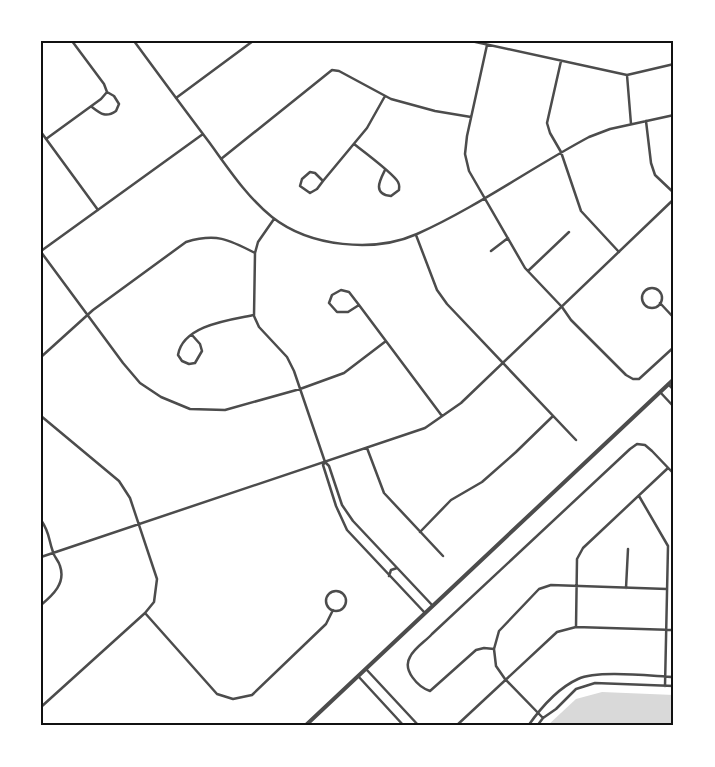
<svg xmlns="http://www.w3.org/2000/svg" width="715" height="767" font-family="'Titillium Web',sans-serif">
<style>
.water{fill:#d9d9d9}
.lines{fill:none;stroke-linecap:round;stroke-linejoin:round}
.minor{stroke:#4c4c4c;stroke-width:2.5}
.tertiary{stroke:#4c4c4c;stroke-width:4}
.neatline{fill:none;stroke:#111;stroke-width:2}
</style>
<rect width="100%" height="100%" fill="#fff"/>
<path class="water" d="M 602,692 L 674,695 L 674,726 L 547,726 L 576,699 Z"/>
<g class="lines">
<path class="minor" d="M 72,41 L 104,84 L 107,92
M 134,41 C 159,75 184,109 209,142 C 228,168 247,197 272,217 C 310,247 374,253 417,234 C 477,207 531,168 589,137 L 610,129 L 674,115
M 471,41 L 627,75 L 674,64
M 487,45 L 467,136 L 465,154 L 469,171 L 525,268 L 562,307 L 571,320 L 626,375 L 633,379 L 639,379 L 674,347
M 561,61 L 547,123 L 550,133 L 561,152 L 581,211 L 619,252
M 627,75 L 631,124
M 176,98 L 253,41
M 92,107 C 101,114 106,118 116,111 L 119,104 L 114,96 L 107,92
M 646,121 L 651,163 L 655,175 L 674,193
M 41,132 L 98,210
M 46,139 L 101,99 L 107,92
M 354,144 C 363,151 394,174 398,182 C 400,186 399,186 399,190 L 391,196 C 372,194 380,180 385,170
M 221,159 L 332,70 L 339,71 L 391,99 L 435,111 L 471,117
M 310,172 L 315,173 L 323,181 L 317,189 L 310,193 L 300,186 L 302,179 Z
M 323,181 L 367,128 L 385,96
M 416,235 L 437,290 L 447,304 L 576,440
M 41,251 L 203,134
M 491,251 L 508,238
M 41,252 L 123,363 L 140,383 L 161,397 L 190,409 L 225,410 L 300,389 L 344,373 L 386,341
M 255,253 L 258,242 L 274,219
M 528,271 L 569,232
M642 298a10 10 0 1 1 20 0a10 10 0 1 1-20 0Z
M 341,290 L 349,292 L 359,305 L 348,312 L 337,312 L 329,303 L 332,295 Z
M 660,303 L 674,318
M 359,305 L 442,416
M 192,335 L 200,344 L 202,351 L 195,363 L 189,364 L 182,361 L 178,355 C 183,325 230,320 254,315
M 41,357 L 93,310 L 186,242 C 216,233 228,239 255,253 L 254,316 L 259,327 L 287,357 L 294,371 L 325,462 L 323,465 L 336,506 L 347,530 L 425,613
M 668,384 L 674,390
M 660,392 L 674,407
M 41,416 L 119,481 L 130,498 L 157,579 L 154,602 L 145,613 L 41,707
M 367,448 L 384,493 L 443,556
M 325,462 L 329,466 L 342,505 L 353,521 L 433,606
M 639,496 L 668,546 L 665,686
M 41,520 C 50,533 48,538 53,552 C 54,557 59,561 60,566 C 66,583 53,595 41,605
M 420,532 L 451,500 L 482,482 L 516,452 L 553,416
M 41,557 L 425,428 L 461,403 L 674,199
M 389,576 L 391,570 L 397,568
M 626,588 L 628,549
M326 601a10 10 0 1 1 20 0a10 10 0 1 1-20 0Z
M 145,613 L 217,694 L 233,699 L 252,695 L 326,624 L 333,610
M 576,627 L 577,559 L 583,548 L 668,468
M 494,649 L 484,648 L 476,650 L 430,691 C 418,687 402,670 410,657 C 414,648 426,641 432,634 L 630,449 L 637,444 L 645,445 L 652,451 L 674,474
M 366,669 L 419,726
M 358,676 L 404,726
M 543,718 L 505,679 L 496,666 L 494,649 L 499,631 L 539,589 L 551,585 L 667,589
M 456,726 L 557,632 L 576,627 L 674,630
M 528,726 C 540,709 558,688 578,679 C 598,670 650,676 674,677
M 537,726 L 543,718 L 556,709 L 576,689 L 595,683 L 674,686"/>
<path class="tertiary" d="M 305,726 L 674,379"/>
</g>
<rect width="715" height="767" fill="none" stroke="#ffffff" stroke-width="85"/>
<rect x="42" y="42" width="630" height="682" class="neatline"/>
</svg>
